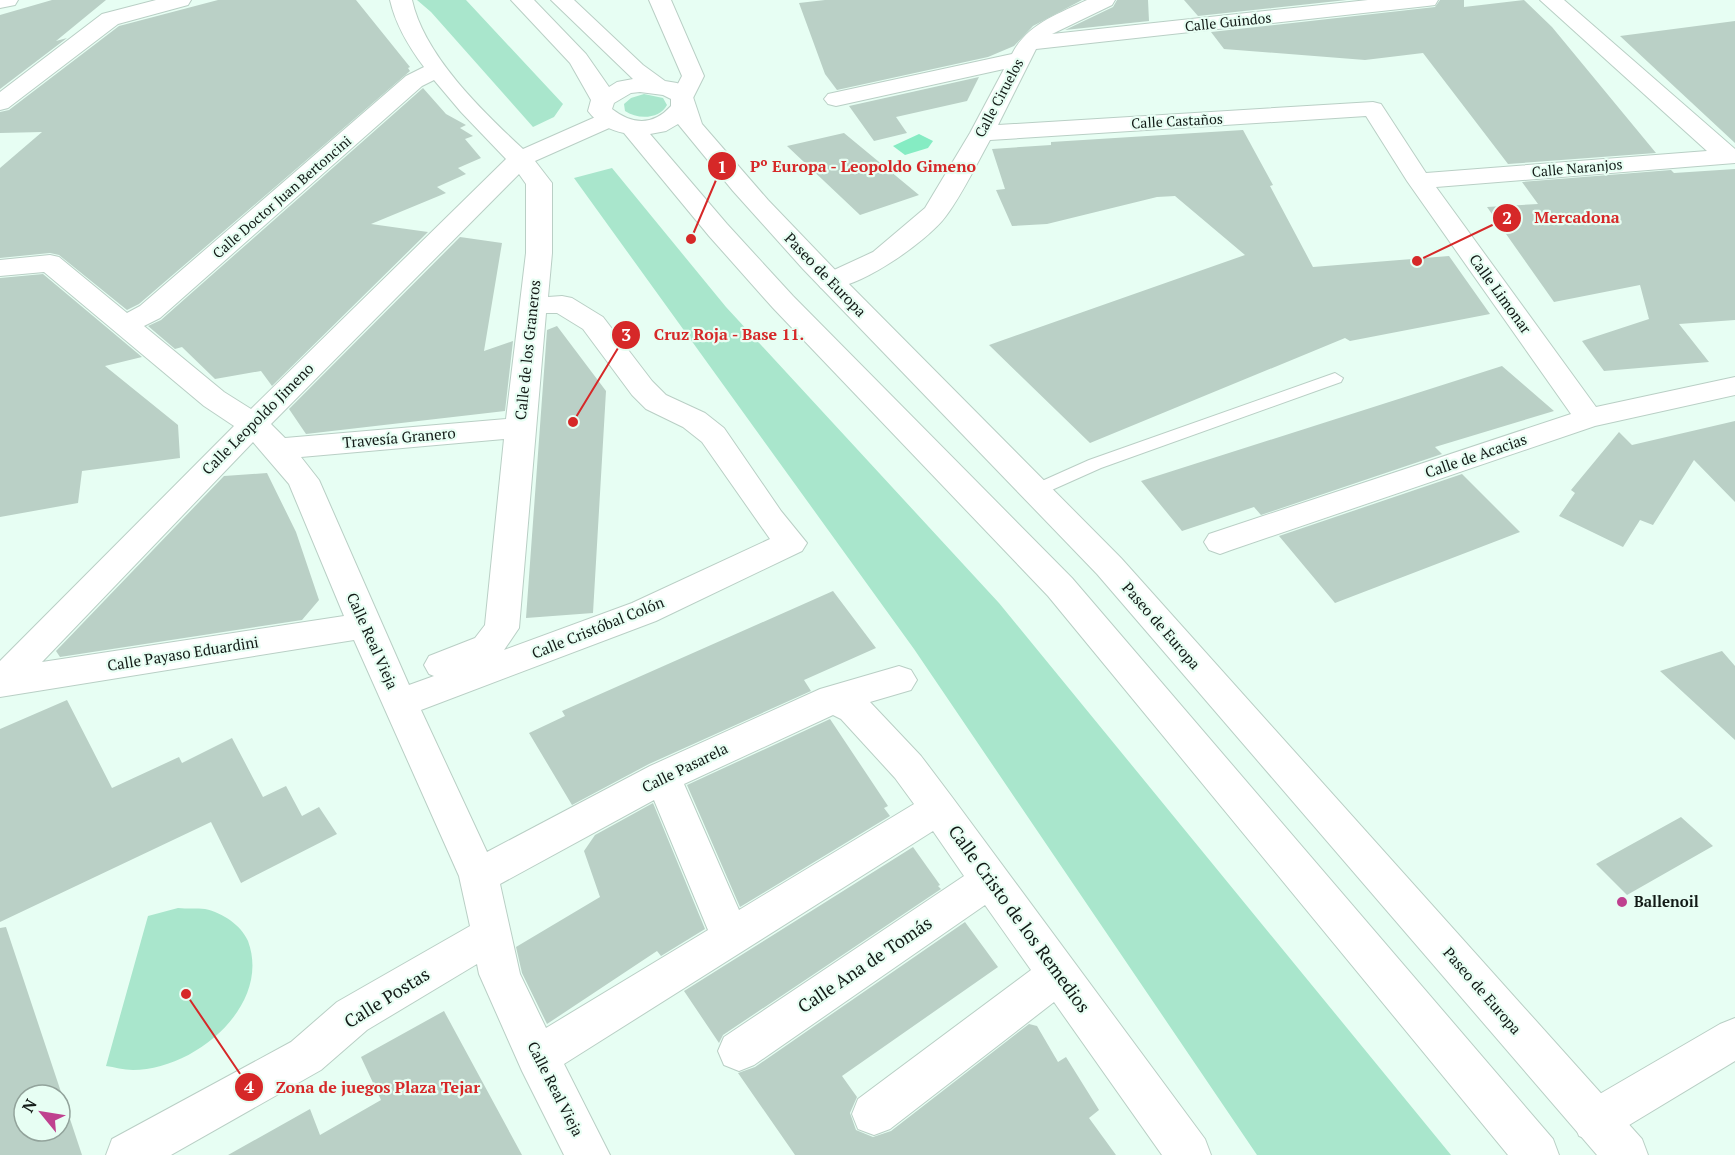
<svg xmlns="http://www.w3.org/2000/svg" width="1735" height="1155" font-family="'PT Serif',serif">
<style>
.green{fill:#a9e6cc}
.water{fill:#85ecc3}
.building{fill:#bad0c6;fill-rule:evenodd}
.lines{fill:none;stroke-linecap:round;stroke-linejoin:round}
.lane-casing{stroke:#b9cfc5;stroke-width:2}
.street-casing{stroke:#b9cfc5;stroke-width:2}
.secondary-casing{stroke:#b9cfc5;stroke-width:2}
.primary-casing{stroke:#b9cfc5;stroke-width:2}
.lane{fill:#fff;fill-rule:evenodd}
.street{fill:#fff;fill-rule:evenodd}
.secondary{fill:#fff;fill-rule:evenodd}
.primary{fill:#fff;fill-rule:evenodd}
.poi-dot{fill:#bf418f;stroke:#e7fef3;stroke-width:2}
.labels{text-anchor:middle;stroke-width:4.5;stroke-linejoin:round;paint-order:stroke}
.far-street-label{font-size:14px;fill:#121a16;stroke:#e7fef3}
.street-label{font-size:15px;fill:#121a16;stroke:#e7fef3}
.poi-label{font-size:15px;font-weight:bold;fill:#121a16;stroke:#e7fef3;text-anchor:start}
.near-street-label{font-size:18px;fill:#121a16;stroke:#e7fef3}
.leader{fill:none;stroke:#d62828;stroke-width:2}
.callout-dot{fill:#d62828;stroke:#e7fef3;stroke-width:2}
.mark-label{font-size:18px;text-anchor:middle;font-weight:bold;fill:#fff}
.callout-label{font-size:16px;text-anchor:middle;font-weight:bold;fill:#d62828;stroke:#e7fef3;stroke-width:4.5;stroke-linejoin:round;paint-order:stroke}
</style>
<rect width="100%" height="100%" fill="#e7fef3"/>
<path class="green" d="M 417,0 L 466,0 L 563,104 L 554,117 L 533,127 L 431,12 Z
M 644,94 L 663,98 L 667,105 C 660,119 638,120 625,111 L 624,104 L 631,98 Z
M 612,168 L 726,307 L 999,603 L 1451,1155 L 1257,1155 L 914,649 L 574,178 Z
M 178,908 C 187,909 197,908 205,909 C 223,913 241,925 248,941 C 272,1006 194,1070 133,1070 C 124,1070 114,1067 106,1066 L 148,916 Z"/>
<path class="water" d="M 919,134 L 933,141 L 928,148 L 905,155 L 893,146 Z"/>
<path class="building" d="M 52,0 L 106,0 L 56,41 L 67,38 L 0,89 L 0,15 Z
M 218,0 L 356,0 L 410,67 L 408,68 L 410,71 L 139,304 L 127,310 L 59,255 L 50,253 L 0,258 L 0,168 L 42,132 L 0,133 L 0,112 L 9,110 L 119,26 Z
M 825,0 L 1082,0 L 1033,26 L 1014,46 L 988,57 L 837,90 L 825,74 L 799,3 Z
M 1117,0 L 1148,0 L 1149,21 L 1065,30 L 1113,7 Z
M 1184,0 L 1347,0 L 1198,16 Z
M 1440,0 L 1464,0 L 1464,7 L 1524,0 L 1552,27 L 1656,153 L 1508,164 L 1423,53 L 1365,60 L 1224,49 L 1211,32 L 1435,7 Z
M 1735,21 L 1735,143 L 1620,36 Z
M 979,77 L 967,101 L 896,117 L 907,133 L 874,141 L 849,106 Z
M 423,88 L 446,114 L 466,125 L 460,128 L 473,136 L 465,139 L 481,158 L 458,168 L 466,174 L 437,187 L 446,193 L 371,224 L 428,232 L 272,386 L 261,371 L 215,379 L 182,347 L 175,349 L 148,326 L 161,320 Z
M 1243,130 L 1273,185 L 1270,186 L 1313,267 L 1449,256 L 1490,314 L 1350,341 L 1345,338 L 1090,443 L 989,345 L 1245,255 L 1175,196 L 1157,197 L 1047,224 L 1012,226 L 996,190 L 1005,189 L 992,149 L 1051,145 L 1051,142 Z
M 844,133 L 919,195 L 860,215 L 787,146 Z
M 1735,169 L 1735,320 L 1679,324 L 1709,362 L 1604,371 L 1582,341 L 1649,319 L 1640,285 L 1554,302 L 1487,207 L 1538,204 L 1522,182 L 1671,170 L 1674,173 Z
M 460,237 L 502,243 L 484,351 L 513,341 L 505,411 L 306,434 L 289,409 Z
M 43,274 L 142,357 L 105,366 L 178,425 L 180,458 L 82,471 L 78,503 L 0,517 L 0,278 Z
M 557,326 L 606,391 L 593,613 L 526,618 L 547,330 Z
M 1502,366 L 1554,411 L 1435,447 L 1442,454 L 1261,515 L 1254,507 L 1182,531 L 1141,481 Z
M 1735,421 L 1735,502 L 1694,460 L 1653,525 L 1640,520 L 1623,547 L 1559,516 L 1575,493 L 1571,490 L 1619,432 L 1632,445 Z
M 267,473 L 296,532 L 319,600 L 302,620 L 60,657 L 56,651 L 224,476 Z
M 1462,474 L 1520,532 L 1335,603 L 1279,536 Z
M 833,591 L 876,648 L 804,680 L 811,691 L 649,764 L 572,805 L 529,733 L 565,716 L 562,711 Z
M 1722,651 L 1735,666 L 1735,740 L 1660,671 Z
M 67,700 L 112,788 L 179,757 L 182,763 L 232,738 L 263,797 L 286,786 L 302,816 L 319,807 L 337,834 L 241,883 L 211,822 L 0,922 L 0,729 Z
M 830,719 L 888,806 L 884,808 L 890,816 L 740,907 L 687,785 Z
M 653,803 L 705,929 L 661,956 L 657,951 L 547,1024 L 522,973 L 516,947 L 600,897 L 584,851 L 595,835 Z
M 1681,817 L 1713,846 L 1627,895 L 1596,864 Z
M 913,847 L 940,885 L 938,886 L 941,889 L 723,1035 L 719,1043 L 684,991 Z
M 965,922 L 998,967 L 842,1076 L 857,1097 L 850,1113 L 856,1130 L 873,1137 L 891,1131 L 1029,1024 L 1037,1026 L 1058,1062 L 1066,1057 L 1099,1110 L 1089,1118 L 1116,1155 L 795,1155 L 738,1073 L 755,1067 Z
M 6,927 L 82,1155 L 0,1155 L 0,928 ZM 24,1095 L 60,1095 L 60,1131 L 24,1131 Z
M 444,1011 L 522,1155 L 228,1155 L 310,1109 L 320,1135 L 381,1100 L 361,1057 Z"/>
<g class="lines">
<g class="lane-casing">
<path id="lane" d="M 1335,373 L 1343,378 L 1341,382 L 1101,468 L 1045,493 L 1033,493 L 1030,489 L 1033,485 L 1089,460 Z"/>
</g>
<g class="street-casing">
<path id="street" d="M 156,0 L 191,0 L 188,5 L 118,24 L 8,108 L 0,110 L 0,92 L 102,14 Z
M 390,0 L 412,0 C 424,55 482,111 523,149 L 600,115 L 608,113 L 616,115 L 620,120 L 616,125 L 535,161 L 552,183 L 552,253 L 548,297 L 562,296 L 572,298 L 603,317 L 652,381 L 666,395 L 705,413 L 724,428 L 781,511 L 807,543 L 802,551 L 656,621 L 421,710 L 487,852 L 650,766 L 820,689 L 899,666 L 911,670 L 917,680 L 911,690 L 870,702 L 921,756 L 952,797 L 1205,1139 L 1211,1155 L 1162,1155 L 1054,1002 L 890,1129 L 874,1135 L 858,1129 L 852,1114 L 858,1099 L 1031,970 L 985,905 L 754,1065 L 739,1071 L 724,1065 L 718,1051 L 724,1037 L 964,876 L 933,831 L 564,1064 L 610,1155 L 564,1155 L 522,1071 L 479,974 L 477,964 L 367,1030 L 321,1070 L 171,1155 L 106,1155 L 112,1139 L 291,1042 L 337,1002 L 470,926 L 459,876 L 354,640 L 0,697 L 0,661 L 234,426 L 204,406 L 44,272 L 0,276 L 0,260 L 50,255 L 59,257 L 127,313 L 140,306 L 406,76 L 424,67 C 409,47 396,26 390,0 ZM 434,80 L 461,112 L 506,159 L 251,409 L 224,392 L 144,326 L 160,318 L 422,86 ZM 519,174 L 526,184 L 526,253 L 506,419 L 285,438 L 271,424 ZM 546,313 L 557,313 L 583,329 L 632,395 L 646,409 L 683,427 L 702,442 L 770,539 L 632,603 L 504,650 L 519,628 ZM 504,439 L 485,625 L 475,638 L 429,656 L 424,665 L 429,674 L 434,676 L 409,685 L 319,480 L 301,457 ZM 253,442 L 289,484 L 344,616 L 42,662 ZM 833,715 L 841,719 L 895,778 L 914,804 L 739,910 L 684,784 ZM 654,800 L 708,930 L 546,1028 L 520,974 L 500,884 Z
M 649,0 L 671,0 L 704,76 L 691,102 L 683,104 L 675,102 L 671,97 L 682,76 Z
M 1087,0 L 1115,0 L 1112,5 L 1052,34 L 1368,0 L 1438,0 L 1435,5 L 1427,6 L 1036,49 L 998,125 L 1373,102 L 1381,104 L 1426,173 L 1707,151 L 1540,0 L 1564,0 L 1735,149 L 1735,163 L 1436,187 L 1596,407 L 1735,377 L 1735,395 L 1595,426 L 1231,550 L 1220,554 L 1209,550 L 1204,542 L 1209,534 L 1571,414 L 1407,181 L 1366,116 L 990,140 C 976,165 963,193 946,216 C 928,241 852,295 821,288 L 817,282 L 821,276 L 873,252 L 925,208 L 970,133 L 1004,69 L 836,106 L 828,104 L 824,99 L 828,94 L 1012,54 C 1027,24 1058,14 1087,0 Z
M 1735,1018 L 1735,1061 L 1611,1136 L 1595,1142 L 1579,1136 L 1573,1121 L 1579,1106 L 1720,1024 Z"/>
</g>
<g class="secondary-casing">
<path id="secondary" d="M 0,0 L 18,0 L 15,5 L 0,8 Z"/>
</g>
<g class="primary-casing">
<path id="primary" d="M 511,0 L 534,0 L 586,54 L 609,87 L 617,82 L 633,79 L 551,0 L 574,0 L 643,65 L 665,81 L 677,83 L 691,91 L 702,124 L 768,200 L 841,276 L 1121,558 L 1642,1139 L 1648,1155 L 1597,1155 L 1097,574 L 803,269 L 733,191 L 678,124 L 666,131 L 650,134 L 727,224 L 793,296 L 1072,578 L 1553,1139 L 1559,1155 L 1508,1155 L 1048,596 L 773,308 L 709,236 L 624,133 C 609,130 597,123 588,111 L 591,100 L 570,63 ZM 640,92 L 663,95 L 671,99 L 671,106 C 653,126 633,125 612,109 L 614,103 L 631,93 Z"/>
</g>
<use href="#lane" class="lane"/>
<use href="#street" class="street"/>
<use href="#secondary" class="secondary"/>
<use href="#primary" class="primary"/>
</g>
<circle class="poi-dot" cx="1622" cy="902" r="6"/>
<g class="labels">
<g class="far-street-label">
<text transform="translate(1228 22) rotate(-6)" y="5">Calle Guindos</text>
<text transform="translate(999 98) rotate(-62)" y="5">Calle Ciruelos</text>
<text transform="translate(1177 121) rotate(-3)" y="5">Calle Castaños</text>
<text transform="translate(1577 168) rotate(-5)" y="5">Calle Naranjos</text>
<text transform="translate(282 197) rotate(-41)" y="5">Calle Doctor Juan Bertoncini</text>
</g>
<g class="street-label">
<text transform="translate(825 275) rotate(46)" y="5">Paseo de Europa</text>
<text transform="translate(1500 294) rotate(54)" y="5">Calle Limonar</text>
<text transform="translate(528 350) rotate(-84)" y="5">Calle de los Graneros</text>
<text transform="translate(258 419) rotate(-45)" y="5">Calle Leopoldo Jimeno</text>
<text transform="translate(399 438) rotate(-5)" y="5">Travesía Granero</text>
<text transform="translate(1476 456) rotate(-19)" y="5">Calle de Acacias</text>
<text transform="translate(1161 626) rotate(49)" y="5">Paseo de Europa</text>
<text transform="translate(598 628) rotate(-22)" y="5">Calle Cristóbal Colón</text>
<text transform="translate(372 641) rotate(66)" y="5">Calle Real Vieja</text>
<text transform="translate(183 654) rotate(-9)" y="5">Calle Payaso Eduardini</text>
<text transform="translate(685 768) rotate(-26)" y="5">Calle Pasarela</text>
<text transform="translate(1482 991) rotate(49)" y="5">Paseo de Europa</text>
<text transform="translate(555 1089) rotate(63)" y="5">Calle Real Vieja</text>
</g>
<g class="poi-label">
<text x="1634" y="907">Ballenoil</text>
</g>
<g class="near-street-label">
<text transform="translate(1019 919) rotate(54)" y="6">Calle Cristo de los Remedios</text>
<text transform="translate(865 965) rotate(-34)" y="6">Calle Ana de Tomás</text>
<text transform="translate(387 998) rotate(-32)" y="6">Calle Postas</text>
</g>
</g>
<path class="leader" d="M691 239L722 166M1417 261L1507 218M573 422L626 335M186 994L249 1087"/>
<g class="callout-dot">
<circle cx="691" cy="239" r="6"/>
<circle cx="1417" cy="261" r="6"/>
<circle cx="573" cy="422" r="6"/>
<circle cx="186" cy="994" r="6"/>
<circle cx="722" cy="166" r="15"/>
<circle cx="1507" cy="218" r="15"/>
<circle cx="626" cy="335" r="15"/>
<circle cx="249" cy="1087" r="15"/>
</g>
<g class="mark-label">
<text x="722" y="173">1</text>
<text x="1507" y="224">2</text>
<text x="626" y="341">3</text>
<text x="249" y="1093">4</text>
</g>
<g class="callout-label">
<text x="863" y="172">Pº Europa - Leopoldo Gimeno</text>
<text x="1577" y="223">Mercadona</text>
<text x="729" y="340">Cruz Roja - Base 11.</text>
<text x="378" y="1093">Zona de juegos Plaza Tejar</text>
</g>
<g transform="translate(42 1113) rotate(300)"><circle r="28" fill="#e7fef3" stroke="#92a39b" stroke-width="1.5"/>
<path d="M0-4.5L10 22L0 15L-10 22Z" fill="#bf418f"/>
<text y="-9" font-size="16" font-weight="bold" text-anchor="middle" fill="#121a16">N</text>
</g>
</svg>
